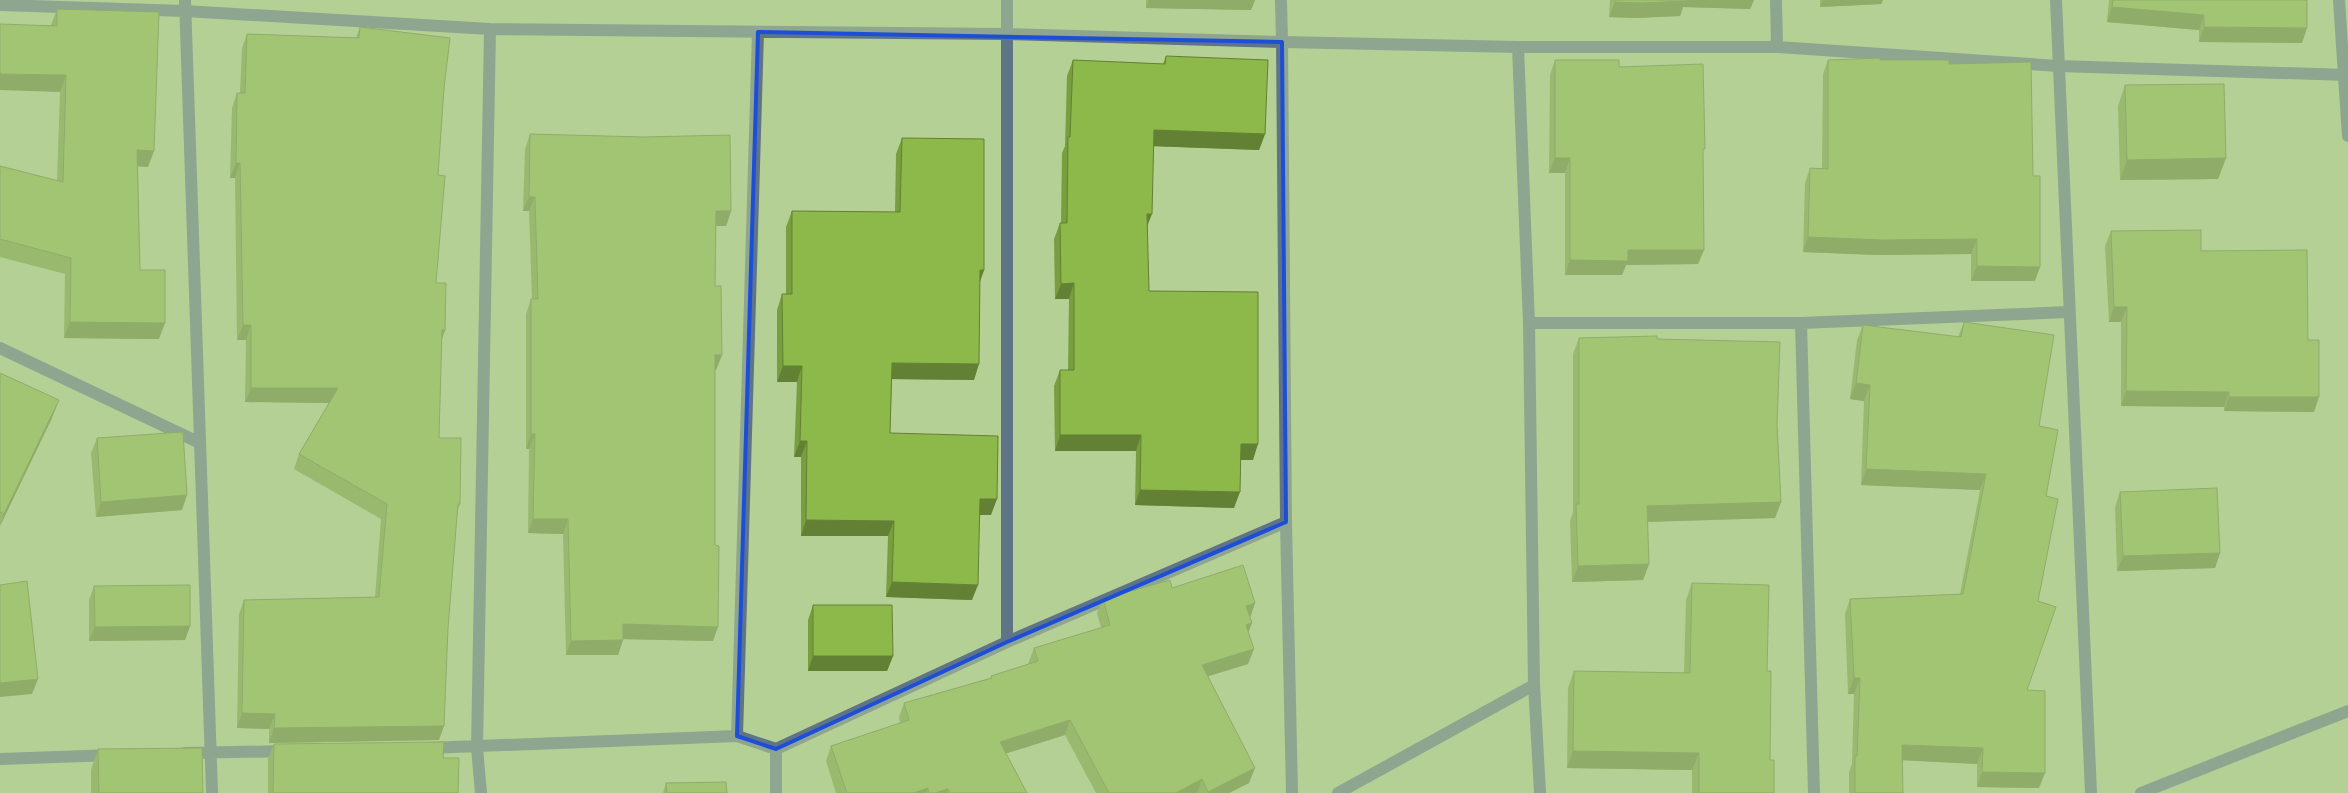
<svg xmlns="http://www.w3.org/2000/svg" width="2348" height="793" font-family="'Roboto Condensed',sans-serif">
<style>
.lines{fill:none;stroke-linecap:round;stroke-linejoin:round}
.minor{stroke:#607487;stroke-width:12}
.wall{fill:#799e40}
.shaded-wall{fill:#638134}
.building{fill:#8db84a;stroke:#638134}
.marked{fill:none;stroke:#1d4ed8;stroke-width:4;stroke-linejoin:round}
</style>
<rect width="100%" height="100%" fill="#b5d095"/>
<g class="lines">
<path class="minor" d="M 185,0 L 212,793
M 1007,0 L 1007,642
M 1281,0 L 1282,42 L 1518,47 L 1777,47 L 2058,66 L 2348,75
M 1776,0 L 1777,47
M 2056,0 L 2091,793
M 2339,0 L 2348,136
M 0,5 L 185,11 L 490,29 L 1006,34 L 1282,42 L 1286,522 L 1292,793
M 1518,47 L 1529,323 L 1534,685
M 1529,323 L 1801,323 L 2069,312
M 1801,323 L 1814,793
M 0,348 L 200,443
M 737,736 L 758,32
M 428,748 L 737,736 L 776,749 L 776,793
M 776,749 L 1007,642 L 1286,522
M 185,753 L 288,751
M 0,759 L 113,755
M 481,793 L 477,748 L 490,29
M 1338,793 L 1534,685 L 1540,793
M 2141,793 L 2348,711"/>
</g>
<path class="wall" d="M 1146,0 L 1255,0 L 1251,10 L 1146,8 Z
M 1610,0 L 1754,0 L 1750,9 L 1683,7 L 1680,16 L 1636,18 L 1609,17 Z
M 1820,0 L 1883,0 L 1881,4 L 1820,7 Z
M 2109,0 L 2307,0 L 2302,43 L 2199,42 L 2199,30 L 2107,22 Z
M 57,9 L 148,167 L 138,166 L 140,270 L 159,339 L 64,338 L 65,274 L 0,257 L 0,166 L 57,181 L 60,92 L 51,25 Z
M 360,27 L 444,88 L 438,175 L 436,283 L 445,330 L 441,341 L 439,438 L 460,504 L 457,512 L 439,740 L 269,743 L 269,729 L 237,728 L 239,614 L 244,600 L 375,597 L 381,519 L 294,469 L 299,454 L 329,403 L 245,402 L 246,340 L 237,340 L 235,178 L 230,178 L 232,108 L 237,93 L 240,93 L 242,48 L 247,34 L 356,38 Z
M 1166,56 L 1265,134 L 1259,150 L 1153,146 L 1147,226 L 1149,291 L 1253,460 L 1241,460 L 1234,508 L 1135,505 L 1136,451 L 1055,451 L 1054,386 L 1060,370 L 1068,370 L 1069,299 L 1055,299 L 1054,239 L 1060,223 L 1061,223 L 1062,153 L 1065,146 L 1067,76 L 1073,60 L 1163,64 Z
M 1555,60 L 1619,67 L 1703,154 L 1704,250 L 1698,264 L 1626,265 L 1622,275 L 1565,275 L 1565,173 L 1549,173 L 1550,75 Z
M 1828,60 L 1880,60 L 1949,64 L 2035,281 L 1971,281 L 1971,254 L 1878,255 L 1803,252 L 1805,183 L 1810,168 L 1822,168 L 1823,74 Z
M 2125,85 L 2226,158 L 2218,179 L 2120,180 L 2118,106 Z
M 530,134 L 731,211 L 726,226 L 716,226 L 715,286 L 722,355 L 716,370 L 715,370 L 713,641 L 623,639 L 618,655 L 566,655 L 563,534 L 528,533 L 529,449 L 526,449 L 526,314 L 531,299 L 532,299 L 529,211 L 523,211 L 525,149 Z
M 902,138 L 984,270 L 980,282 L 974,380 L 892,379 L 890,433 L 991,515 L 980,515 L 972,600 L 886,597 L 888,536 L 801,536 L 801,457 L 794,457 L 797,382 L 777,382 L 777,310 L 782,294 L 786,294 L 786,227 L 792,211 L 895,212 L 896,154 Z
M 2111,231 L 2201,251 L 2308,340 L 2314,412 L 2224,411 L 2224,407 L 2121,406 L 2121,322 L 2109,322 L 2105,246 Z
M 1964,322 L 2039,426 L 2046,496 L 2038,601 L 2027,690 L 2039,788 L 1977,787 L 1977,764 L 1903,760 L 1903,793 L 1849,793 L 1849,772 L 1852,764 L 1854,694 L 1848,694 L 1845,614 L 1850,599 L 1960,594 L 1980,490 L 1861,485 L 1864,401 L 1850,399 L 1857,340 L 1863,325 L 1958,337 Z
M 1579,338 L 1657,339 L 1777,425 L 1781,502 L 1775,518 L 1647,522 L 1649,564 L 1643,580 L 1572,582 L 1570,521 L 1573,512 L 1573,354 Z
M 0,373 L 52,418 L 0,526 Z
M 97,438 L 182,510 L 96,517 L 91,453 Z
M 2120,492 L 2220,553 L 2215,568 L 2117,571 L 2115,507 Z
M 1692,583 L 1767,671 L 1770,760 L 1774,793 L 1692,793 L 1692,770 L 1567,768 L 1568,688 L 1574,671 L 1684,673 L 1686,600 Z
M 94,586 L 190,626 L 185,640 L 89,641 L 89,600 Z
M 1172,588 L 1255,603 L 1250,617 L 1252,623 L 1248,633 L 1248,664 L 1208,676 L 1249,783 L 1229,793 L 1096,793 L 1065,735 L 1006,753 L 1027,793 L 836,793 L 826,761 L 831,746 L 900,723 L 899,717 L 904,703 L 990,678 L 991,676 L 1028,664 L 1034,648 L 1101,628 L 1097,613 L 1103,599 Z
M 813,605 L 893,656 L 887,671 L 808,671 L 808,620 Z
M 274,744 L 443,758 L 458,793 L 268,793 L 268,759 Z
M 98,749 L 203,793 L 91,793 L 91,770 Z
M 666,783 L 727,793 L 663,793 Z"/>
<path class="shaded-wall" d="M 1149,0 L 1255,0 L 1251,10 L 1146,8 Z
M 1683,0 L 1754,0 L 1750,9 L 1683,7 L 1680,16 L 1636,18 L 1609,17 L 1615,2 Z
M 1823,0 L 1883,0 L 1881,4 L 1820,7 Z
M 2112,7 L 2204,15 L 2199,30 L 2107,22 Z
M 2204,27 L 2307,28 L 2302,43 L 2199,42 Z
M 0,74 L 66,75 L 60,92 L 0,90 Z
M 1154,130 L 1265,134 L 1259,150 L 1148,146 Z
M 137,150 L 154,151 L 148,167 L 131,166 Z
M 1555,158 L 1570,158 L 1565,173 L 1549,173 Z
M 2226,158 L 2218,179 L 2120,180 L 2127,160 Z
M 236,163 L 240,163 L 235,178 L 230,178 Z
M 529,197 L 535,197 L 529,211 L 523,211 Z
M 716,211 L 731,211 L 726,226 L 710,226 Z
M 1147,214 L 1152,214 L 1146,229 Z
M 1808,237 L 1977,239 L 1971,254 L 1878,255 L 1803,252 Z
M 1628,250 L 1704,250 L 1698,264 L 1626,265 L 1622,275 L 1565,275 L 1570,260 Z
M 1977,266 L 2040,267 L 2035,281 L 1971,281 Z
M 980,270 L 984,270 L 978,286 Z
M 1074,283 L 1069,299 L 1055,299 L 1061,284 Z
M 2114,307 L 2127,307 L 2121,322 L 2109,322 Z
M 70,322 L 165,323 L 159,339 L 64,338 Z
M 243,325 L 251,325 L 246,340 L 237,340 Z
M 442,330 L 445,330 L 440,345 Z
M 715,355 L 722,355 L 716,370 L 710,370 Z
M 892,363 L 979,364 L 974,380 L 886,379 Z
M 783,366 L 802,366 L 797,382 L 777,382 Z
M 1856,383 L 1870,385 L 1864,401 L 1850,399 Z
M 251,388 L 338,388 L 332,403 L 245,402 Z
M 2126,391 L 2229,392 L 2224,407 L 2121,406 Z
M 2229,397 L 2319,397 L 2314,412 L 2224,411 Z
M 59,400 L 52,418 L 0,526 L 4,514 Z
M 531,434 L 535,434 L 529,449 L 526,449 Z
M 1060,435 L 1141,435 L 1136,451 L 1055,451 Z
M 800,441 L 807,441 L 801,457 L 794,457 Z
M 1241,444 L 1258,444 L 1253,460 L 1236,460 Z
M 1866,469 L 1986,474 L 1980,490 L 1861,485 Z
M 1140,490 L 1240,492 L 1234,508 L 1135,505 Z
M 187,495 L 182,510 L 96,517 L 101,502 Z
M 980,499 L 997,499 L 991,515 L 974,515 Z
M 1781,502 L 1775,518 L 1641,522 L 1647,506 Z
M 533,519 L 568,519 L 563,534 L 528,533 Z
M 806,520 L 894,521 L 888,536 L 801,536 Z
M 2220,553 L 2215,568 L 2117,571 L 2123,556 Z
M 1649,564 L 1643,580 L 1572,582 L 1578,566 Z
M 892,582 L 978,585 L 972,600 L 886,597 Z
M 1255,603 L 1250,618 L 1246,606 Z
M 1252,623 L 1246,638 L 1246,625 Z
M 623,624 L 718,627 L 713,641 L 617,639 Z
M 190,626 L 185,640 L 89,641 L 95,627 Z
M 623,640 L 618,655 L 566,655 L 571,641 Z
M 1254,649 L 1248,664 L 1196,680 L 1202,665 Z
M 813,656 L 893,656 L 887,671 L 808,671 Z
M 1854,678 L 1860,678 L 1854,694 L 1848,694 Z
M 38,679 L 32,694 L 0,697 L 0,683 Z
M 242,713 L 275,714 L 269,729 L 237,728 Z
M 1070,720 L 1065,735 L 995,757 L 1000,742 Z
M 444,726 L 439,740 L 269,743 L 274,728 Z
M 1902,745 L 1983,748 L 1977,764 L 1897,760 Z
M 1573,751 L 1699,753 L 1692,770 L 1567,768 Z
M 1255,768 L 1249,783 L 1229,793 L 1208,793 L 1208,792 Z
M 1982,772 L 2045,773 L 2039,788 L 1977,787 Z
M 1202,779 L 1197,793 L 1176,793 Z
M 928,788 L 926,793 L 913,793 Z
M 948,789 L 947,793 L 935,793 Z"/>
<path class="building" d="M 1615,0 L 1686,0 L 1686,1 L 1642,3 L 1615,2 Z
M 2113,0 L 2307,0 L 2307,28 L 2204,27 L 2204,15 L 2112,7 Z
M 57,9 L 159,12 L 154,151 L 137,150 L 140,270 L 165,270 L 165,323 L 70,322 L 71,258 L 0,239 L 0,166 L 63,182 L 66,75 L 0,74 L 0,24 L 57,26 Z
M 360,27 L 450,38 L 444,88 L 438,175 L 445,176 L 436,283 L 446,283 L 445,330 L 442,330 L 439,438 L 461,438 L 460,504 L 458,504 L 448,628 L 444,726 L 274,728 L 275,714 L 242,713 L 244,600 L 379,597 L 387,504 L 299,454 L 338,388 L 251,388 L 251,325 L 243,325 L 240,163 L 236,163 L 237,93 L 245,93 L 247,34 L 359,38 Z
M 1166,56 L 1268,60 L 1265,134 L 1154,130 L 1152,214 L 1147,214 L 1149,291 L 1258,292 L 1258,444 L 1241,444 L 1240,492 L 1140,490 L 1141,435 L 1060,435 L 1060,370 L 1074,370 L 1074,283 L 1061,284 L 1060,223 L 1067,223 L 1068,137 L 1070,137 L 1073,60 L 1165,64 Z
M 1880,58 L 1880,60 L 1949,60 L 1949,64 L 2031,62 L 2033,176 L 2040,176 L 2040,267 L 1977,266 L 1977,239 L 1883,240 L 1808,237 L 1810,168 L 1828,169 L 1828,60 Z
M 1555,60 L 1619,60 L 1619,67 L 1703,64 L 1705,149 L 1703,149 L 1704,250 L 1628,250 L 1628,261 L 1570,260 L 1570,158 L 1555,158 Z
M 2224,84 L 2226,158 L 2127,160 L 2125,85 Z
M 530,134 L 643,137 L 730,135 L 731,211 L 716,211 L 715,286 L 721,286 L 722,355 L 715,355 L 715,545 L 719,546 L 718,627 L 623,624 L 623,640 L 571,641 L 568,519 L 533,519 L 535,434 L 531,434 L 531,299 L 538,299 L 535,197 L 529,197 Z
M 902,138 L 984,139 L 984,270 L 980,270 L 979,364 L 892,363 L 890,433 L 998,436 L 997,499 L 980,499 L 978,585 L 892,582 L 894,521 L 806,520 L 807,441 L 800,441 L 802,366 L 783,366 L 782,294 L 792,294 L 792,211 L 900,212 Z
M 2201,230 L 2201,251 L 2307,250 L 2308,340 L 2319,340 L 2319,397 L 2229,397 L 2229,392 L 2126,391 L 2127,307 L 2114,307 L 2111,231 Z
M 1964,322 L 2054,335 L 2039,426 L 2058,430 L 2046,496 L 2058,499 L 2038,601 L 2056,607 L 2027,690 L 2045,691 L 2045,773 L 1982,772 L 1983,748 L 1902,745 L 1903,793 L 1855,793 L 1855,756 L 1857,756 L 1860,678 L 1854,678 L 1850,599 L 1963,594 L 1986,474 L 1866,469 L 1870,385 L 1856,383 L 1863,325 L 1961,337 Z
M 1657,336 L 1657,339 L 1780,342 L 1777,425 L 1781,502 L 1647,506 L 1649,564 L 1578,566 L 1576,504 L 1579,504 L 1579,338 Z
M 0,373 L 59,400 L 4,514 L 0,512 Z
M 183,432 L 187,495 L 101,502 L 97,438 Z
M 2217,488 L 2220,553 L 2123,556 L 2120,492 Z
M 1243,565 L 1255,603 L 1246,606 L 1252,623 L 1246,625 L 1254,649 L 1202,665 L 1255,768 L 1208,792 L 1202,779 L 1176,793 L 1109,793 L 1070,720 L 1000,742 L 1027,793 L 950,793 L 948,789 L 935,793 L 929,793 L 928,788 L 913,793 L 847,793 L 831,746 L 909,720 L 904,703 L 992,678 L 991,676 L 1038,661 L 1034,648 L 1110,625 L 1103,599 L 1170,580 L 1172,588 Z
M 27,581 L 38,679 L 0,683 L 0,585 Z
M 1692,583 L 1769,585 L 1767,671 L 1771,671 L 1770,760 L 1774,760 L 1774,793 L 1699,793 L 1699,753 L 1573,751 L 1574,671 L 1690,673 Z
M 190,585 L 190,626 L 95,627 L 94,586 Z
M 813,605 L 892,605 L 893,656 L 813,656 Z
M 444,742 L 443,758 L 459,758 L 458,793 L 273,793 L 274,744 Z
M 202,748 L 203,793 L 99,793 L 98,749 Z
M 726,782 L 727,793 L 667,793 L 666,783 Z"/>
<path d="M0 0H2348V793H0ZM 758,32 L 1282,42 L 1286,522 L 1007,642 L 776,749 L 737,736 Z" fill="#b5d095" fill-opacity=".55" fill-rule="evenodd"/>
<path class="marked" d="M 758,32 L 1282,42 L 1286,522 L 1007,642 L 776,749 L 737,736 Z"/>
</svg>
